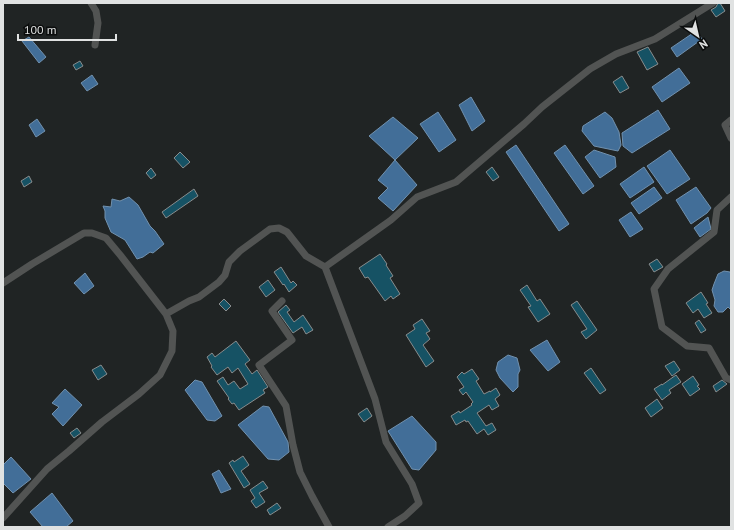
<svg xmlns="http://www.w3.org/2000/svg" width="734" height="530" font-family="'PT Sans',sans-serif">
<style>
.water{fill:#426e98;stroke:#7191ae}
.building{fill:#165264;stroke:#888c8d}
.lines{fill:none;stroke-linecap:round;stroke-linejoin:round}
.minor{stroke:#525453;stroke-width:7}
</style>
<rect width="100%" height="100%" fill="#202424"/>
<path class="water" d="M 696,31 L 702,39 L 677,57 L 671,48 Z
M 29,37 L 46,57 L 39,63 L 22,41 Z
M 679,68 L 690,83 L 662,102 L 652,87 Z
M 92,75 L 98,84 L 87,91 L 81,83 Z
M 471,97 L 485,121 L 472,131 L 459,105 Z
M 658,110 L 670,129 L 632,153 L 623,146 L 622,133 Z
M 438,112 L 456,140 L 439,152 L 420,124 Z
M 605,112 L 612,118 L 619,132 L 621,145 L 618,151 L 594,146 L 582,131 L 583,126 Z
M 393,117 L 418,138 L 395,160 L 417,185 L 393,211 L 378,198 L 388,188 L 378,180 L 395,160 L 369,136 Z
M 37,119 L 45,131 L 36,137 L 29,125 Z
M 516,145 L 569,224 L 559,231 L 506,152 Z
M 565,145 L 594,186 L 583,194 L 554,153 Z
M 594,150 L 615,157 L 616,167 L 600,178 L 585,157 Z
M 670,150 L 690,179 L 667,194 L 647,166 Z
M 644,167 L 654,182 L 630,198 L 620,184 Z
M 654,187 L 662,198 L 639,214 L 631,203 Z
M 696,187 L 711,208 L 707,213 L 691,224 L 676,200 Z
M 129,197 L 138,205 L 150,226 L 155,231 L 164,244 L 153,253 L 150,252 L 143,257 L 137,259 L 125,240 L 111,232 L 105,218 L 105,211 L 103,206 L 111,207 L 112,199 L 120,201 Z
M 631,212 L 643,229 L 630,237 L 619,220 Z
M 708,217 L 711,229 L 700,237 L 694,228 Z
M 724,271 L 730,272 L 731,274 L 731,310 L 728,307 L 723,312 L 718,312 L 714,306 L 715,300 L 712,290 L 714,284 L 718,274 Z
M 85,273 L 94,286 L 84,294 L 74,283 Z
M 547,340 L 560,362 L 548,371 L 530,350 Z
M 508,355 L 517,358 L 520,370 L 518,374 L 518,387 L 513,392 L 500,378 L 496,370 L 498,362 Z
M 195,380 L 202,382 L 222,416 L 215,421 L 207,420 L 185,390 Z
M 65,389 L 82,405 L 63,426 L 52,414 L 59,407 L 52,403 Z
M 263,406 L 269,407 L 288,442 L 289,452 L 279,460 L 268,459 L 238,425 Z
M 412,416 L 436,442 L 436,450 L 419,470 L 412,469 L 388,431 Z
M 11,457 L 31,479 L 13,493 L 3,483 L 3,465 Z
M 219,470 L 231,489 L 221,493 L 212,474 Z
M 52,493 L 73,521 L 66,527 L 43,527 L 30,512 Z"/>
<path class="building" d="M 718,3 L 720,3 L 725,11 L 716,17 L 711,10 L 716,7 Z
M 648,47 L 658,64 L 647,70 L 637,52 Z
M 80,61 L 83,66 L 76,70 L 73,65 Z
M 622,76 L 629,88 L 620,93 L 613,82 Z
M 180,152 L 190,162 L 183,168 L 174,158 Z
M 492,167 L 499,177 L 493,181 L 486,172 Z
M 151,168 L 156,175 L 151,179 L 146,173 Z
M 29,176 L 32,182 L 24,187 L 21,181 Z
M 194,189 L 198,196 L 166,218 L 162,212 Z
M 380,254 L 387,264 L 386,265 L 393,276 L 390,278 L 400,294 L 393,299 L 391,296 L 385,301 L 368,277 L 365,278 L 359,268 Z
M 657,259 L 663,267 L 654,272 L 649,264 Z
M 281,267 L 291,283 L 293,281 L 297,285 L 289,292 L 284,284 L 283,285 L 274,272 Z
M 268,280 L 275,290 L 266,297 L 259,287 Z
M 527,285 L 537,301 L 540,299 L 550,314 L 538,322 L 528,307 L 531,306 L 520,290 Z
M 701,292 L 708,303 L 706,304 L 712,313 L 704,318 L 698,309 L 693,313 L 686,303 Z
M 224,299 L 231,306 L 226,311 L 219,304 Z
M 577,301 L 597,330 L 586,339 L 581,332 L 587,329 L 571,305 Z
M 286,305 L 290,310 L 287,312 L 294,322 L 303,315 L 313,330 L 306,334 L 302,327 L 293,333 L 278,312 Z
M 422,319 L 430,331 L 426,333 L 430,339 L 423,345 L 434,361 L 426,367 L 406,335 L 415,329 L 413,325 Z
M 699,320 L 706,330 L 701,333 L 695,323 Z
M 236,341 L 250,360 L 245,364 L 252,374 L 257,370 L 268,387 L 263,390 L 265,393 L 239,410 L 234,403 L 232,404 L 228,399 L 229,398 L 217,381 L 223,377 L 228,385 L 234,381 L 240,389 L 248,384 L 238,368 L 232,373 L 228,367 L 217,375 L 211,367 L 212,366 L 207,357 L 212,353 L 215,357 Z
M 674,361 L 680,370 L 672,376 L 665,366 Z
M 101,365 L 107,374 L 98,380 L 92,370 Z
M 591,368 L 606,390 L 600,394 L 584,373 Z
M 472,369 L 479,379 L 476,381 L 484,394 L 490,391 L 490,392 L 496,388 L 500,395 L 495,399 L 499,406 L 492,410 L 489,405 L 477,413 L 486,426 L 492,423 L 496,430 L 488,435 L 484,429 L 477,434 L 468,421 L 466,422 L 465,420 L 456,425 L 451,416 L 459,411 L 460,413 L 472,405 L 471,404 L 473,402 L 466,392 L 463,395 L 459,390 L 464,387 L 457,377 L 462,372 L 464,374 Z
M 676,375 L 681,382 L 669,390 L 671,393 L 662,400 L 654,389 L 662,384 L 662,385 Z
M 693,376 L 699,385 L 697,386 L 700,389 L 690,396 L 682,384 Z
M 722,380 L 727,384 L 716,392 L 713,386 Z
M 657,399 L 663,408 L 651,417 L 645,408 Z
M 367,408 L 372,416 L 364,422 L 358,414 Z
M 77,428 L 81,433 L 74,438 L 70,433 Z
M 243,456 L 249,465 L 241,471 L 250,484 L 244,488 L 229,463 L 233,460 L 234,462 Z
M 263,481 L 268,488 L 259,493 L 265,502 L 256,508 L 251,501 L 255,498 L 250,490 Z
M 277,503 L 281,508 L 270,515 L 267,510 Z"/>
<g class="lines">
<path class="minor" d="M 91,3 L 96,11 L 98,23 L 95,45
M 731,120 L 725,125 L 731,138
M 731,197 L 717,210 L 714,232 L 668,269 L 654,289 L 662,327 L 687,346 L 709,348 L 726,378 L 731,380
M 325,267 L 375,399 L 386,442 L 412,484 L 419,503 L 405,516 L 388,527
M 3,283 L 32,264 L 84,233 L 92,233 L 106,238 L 121,256 L 166,314 L 189,301 L 199,297 L 219,282 L 225,275 L 229,262 L 240,251 L 270,229 L 279,228 L 287,232 L 306,256 L 325,267 L 391,220 L 417,197 L 456,182 L 524,124 L 542,107 L 590,69 L 616,54 L 655,39 L 713,3
M 282,301 L 272,311 L 292,340 L 259,365 L 286,406 L 293,445 L 300,472 L 312,496 L 329,527
M 3,518 L 47,469 L 69,451 L 102,422 L 139,394 L 160,375 L 172,351 L 173,331 L 166,314"/>
</g>
<rect width="734" height="530" fill="none" stroke="#e0e2e2" stroke-width="8"/>
<g transform="translate(698 36) rotate(146)" stroke="#0b0d0d" stroke-width="3" paint-order="stroke">
<path d="M0-3L7 15L0 10L-7 15Z" fill="#e0e2e2"/>
<text y="-6" font-size="11" font-weight="bold" text-anchor="middle" fill="#e0e2e2">N</text>
</g>
<path d="M18 34v6h98v-6" fill="none" stroke="#e0e2e2" stroke-width="2"/>
<text x="24" y="34" font-size="12" fill="#e0e2e2" stroke="#0b0d0d" stroke-width="3" paint-order="stroke">100 m</text>
</svg>
